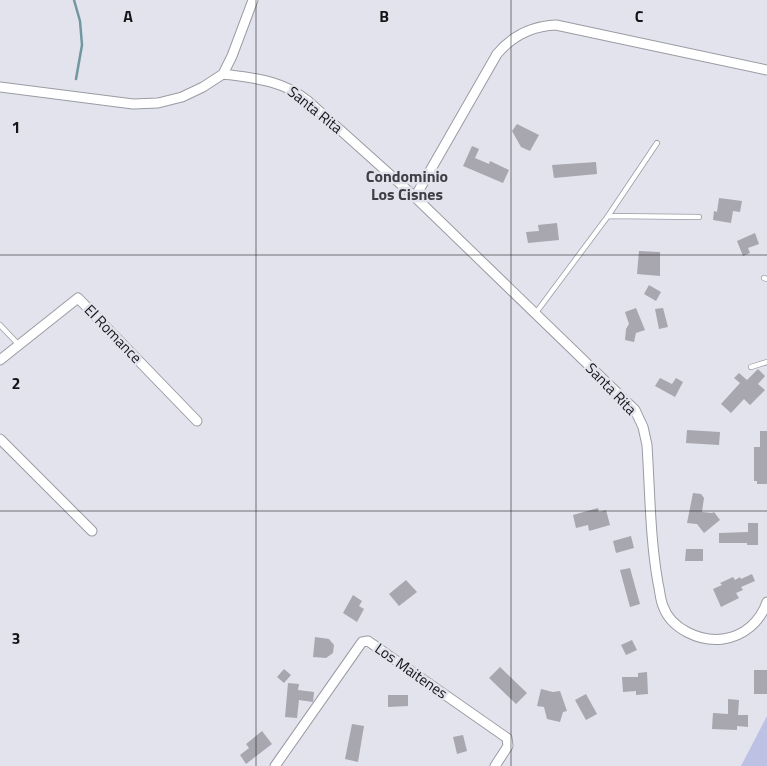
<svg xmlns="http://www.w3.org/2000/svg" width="767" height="766" font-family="'Titillium Web',sans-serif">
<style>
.green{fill:#bdc1e3}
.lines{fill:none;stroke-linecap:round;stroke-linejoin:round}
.stream{stroke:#7297a0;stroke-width:2.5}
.building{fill:#a8a6af}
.lane-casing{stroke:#9a9ba3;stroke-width:6}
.street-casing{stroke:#9a9ba3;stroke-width:11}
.lane{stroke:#fff;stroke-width:4.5}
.street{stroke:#fff;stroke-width:9}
.grid{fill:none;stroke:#141518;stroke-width:1;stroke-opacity:0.55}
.labels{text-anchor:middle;stroke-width:5;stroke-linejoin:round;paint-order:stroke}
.street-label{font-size:15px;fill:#141518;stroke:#e2e3ec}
.neighbourhood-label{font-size:16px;font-weight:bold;fill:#3e3f46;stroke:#e2e3ec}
.grid-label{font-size:16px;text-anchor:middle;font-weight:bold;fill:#141518;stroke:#e2e3ec;stroke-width:5;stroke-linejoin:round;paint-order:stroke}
</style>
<rect width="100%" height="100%" fill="#e2e3ec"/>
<path class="green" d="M 767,716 L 767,766 L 741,766 Z"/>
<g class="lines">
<path class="stream" d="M 74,0 L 80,21 L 82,45 L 76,79"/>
</g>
<path class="building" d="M 517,124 L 539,135 L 530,151 L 521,147 L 512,131 Z
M 472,146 L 479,149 L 475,158 L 489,164 L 490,161 L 509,170 L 503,183 L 463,166 Z
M 596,162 L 597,174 L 554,178 L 552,165 Z
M 719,198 L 742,201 L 740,212 L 733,211 L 731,223 L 713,220 L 714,211 L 717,212 Z
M 557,223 L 559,240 L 528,243 L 526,232 L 539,231 L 538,225 Z
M 755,233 L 759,244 L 748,248 L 750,253 L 743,256 L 737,241 Z
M 639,251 L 660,252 L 660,276 L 637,274 Z
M 649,285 L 661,292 L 656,301 L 644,294 Z
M 636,308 L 645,330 L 636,333 L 634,342 L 625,340 L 626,329 L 629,324 L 625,312 Z
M 663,308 L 668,327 L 659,329 L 655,309 Z
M 758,369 L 765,376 L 758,384 L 765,390 L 750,405 L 744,399 L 731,413 L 721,404 L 740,383 L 734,378 L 739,373 L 747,380 Z
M 660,378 L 672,384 L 676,378 L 683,382 L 675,397 L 655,386 Z
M 687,430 L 720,432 L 719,445 L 686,443 Z
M 760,431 L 767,431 L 767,484 L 757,484 L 757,481 L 754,481 L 754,447 L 760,447 Z
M 693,493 L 701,494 L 704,498 L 702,512 L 712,513 L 714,512 L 720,520 L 704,533 L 697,524 L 687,523 Z
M 598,508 L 599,512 L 606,510 L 610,525 L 589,531 L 588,525 L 576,528 L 573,515 Z
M 748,523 L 758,523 L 758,545 L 747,545 L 747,543 L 719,543 L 719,533 L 748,532 Z
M 631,536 L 634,548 L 616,553 L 613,541 Z
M 686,549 L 703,549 L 703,561 L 685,561 Z
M 630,568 L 640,604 L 630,607 L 620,570 Z
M 752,574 L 755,581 L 741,587 L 743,590 L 736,593 L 739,598 L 721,607 L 713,589 L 722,585 L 720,583 L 733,577 L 735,580 L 740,577 L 741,579 Z
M 406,580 L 417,592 L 399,606 L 389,594 Z
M 353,595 L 362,601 L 359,606 L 364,609 L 357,622 L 343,613 Z
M 315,637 L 329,639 L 334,645 L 333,653 L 326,658 L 313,657 Z
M 632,640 L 637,650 L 626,655 L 621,645 Z
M 500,667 L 527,693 L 516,704 L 489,678 Z
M 284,669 L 291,675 L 284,683 L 277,677 Z
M 754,670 L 767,670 L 767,694 L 754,694 Z
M 647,672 L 648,694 L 636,695 L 636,691 L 623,692 L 622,677 L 638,677 L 638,673 Z
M 288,683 L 299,684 L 298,690 L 314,692 L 313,702 L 299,700 L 297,718 L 285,717 Z
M 541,689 L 553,692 L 560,691 L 567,711 L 563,712 L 560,722 L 547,719 L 544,707 L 537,706 Z
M 586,694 L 597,714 L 586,720 L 575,700 Z
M 388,695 L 408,695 L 408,706 L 388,707 Z
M 728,699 L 739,700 L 738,715 L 748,715 L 748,727 L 737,726 L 737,730 L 712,729 L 713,713 L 728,714 Z
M 352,724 L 364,726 L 358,762 L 345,759 Z
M 262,731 L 272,744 L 246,764 L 240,755 L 249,748 L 246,744 Z
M 463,735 L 467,751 L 457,754 L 453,737 Z"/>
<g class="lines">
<g class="lane-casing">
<path id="lane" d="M 608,216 L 699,217
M 764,278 L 767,279
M 535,314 L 608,216 L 657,143
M 0,325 L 19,345
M 751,367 L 767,362"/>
</g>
<g class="street-casing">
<path id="street" d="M 223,74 C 254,78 282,80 308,101 L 415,197 L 635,410 L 643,427 L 647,445 C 650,491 650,538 658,583 C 660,591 660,599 663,606 C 671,629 700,642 723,639 C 744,636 760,622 767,602
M 0,87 L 133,104 L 158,103 L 182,97 L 203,87 L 223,74 L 232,56 L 253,0
M 415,197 L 497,54 C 513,35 532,26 556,25 L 767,70
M 0,360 L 78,298 L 197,421
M 0,439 L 92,531
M 275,766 L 362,642 L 368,641 L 507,738 L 508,746 L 495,766"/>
</g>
<use href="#lane" class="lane"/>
<use href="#street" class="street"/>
</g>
<path class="grid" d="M 256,0 L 256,766M 511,0 L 511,766M 0,255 L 767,255M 0,511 L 767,511"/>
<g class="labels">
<g class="street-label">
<text transform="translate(315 110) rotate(39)" y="5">Santa Rita</text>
<text transform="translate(113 334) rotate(46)" y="5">El Romance</text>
<text transform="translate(611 389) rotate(46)" y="5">Santa Rita</text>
<text transform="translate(411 671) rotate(35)" y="5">Los Maitenes</text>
</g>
<g class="neighbourhood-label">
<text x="407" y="182">Condominio<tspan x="407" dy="18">Los Cisnes</tspan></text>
</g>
</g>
<g class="grid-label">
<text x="128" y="22">A</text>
<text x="384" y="22">B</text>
<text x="639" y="22">C</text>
<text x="16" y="133">1</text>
<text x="16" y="389">2</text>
<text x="16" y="644">3</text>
</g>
</svg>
